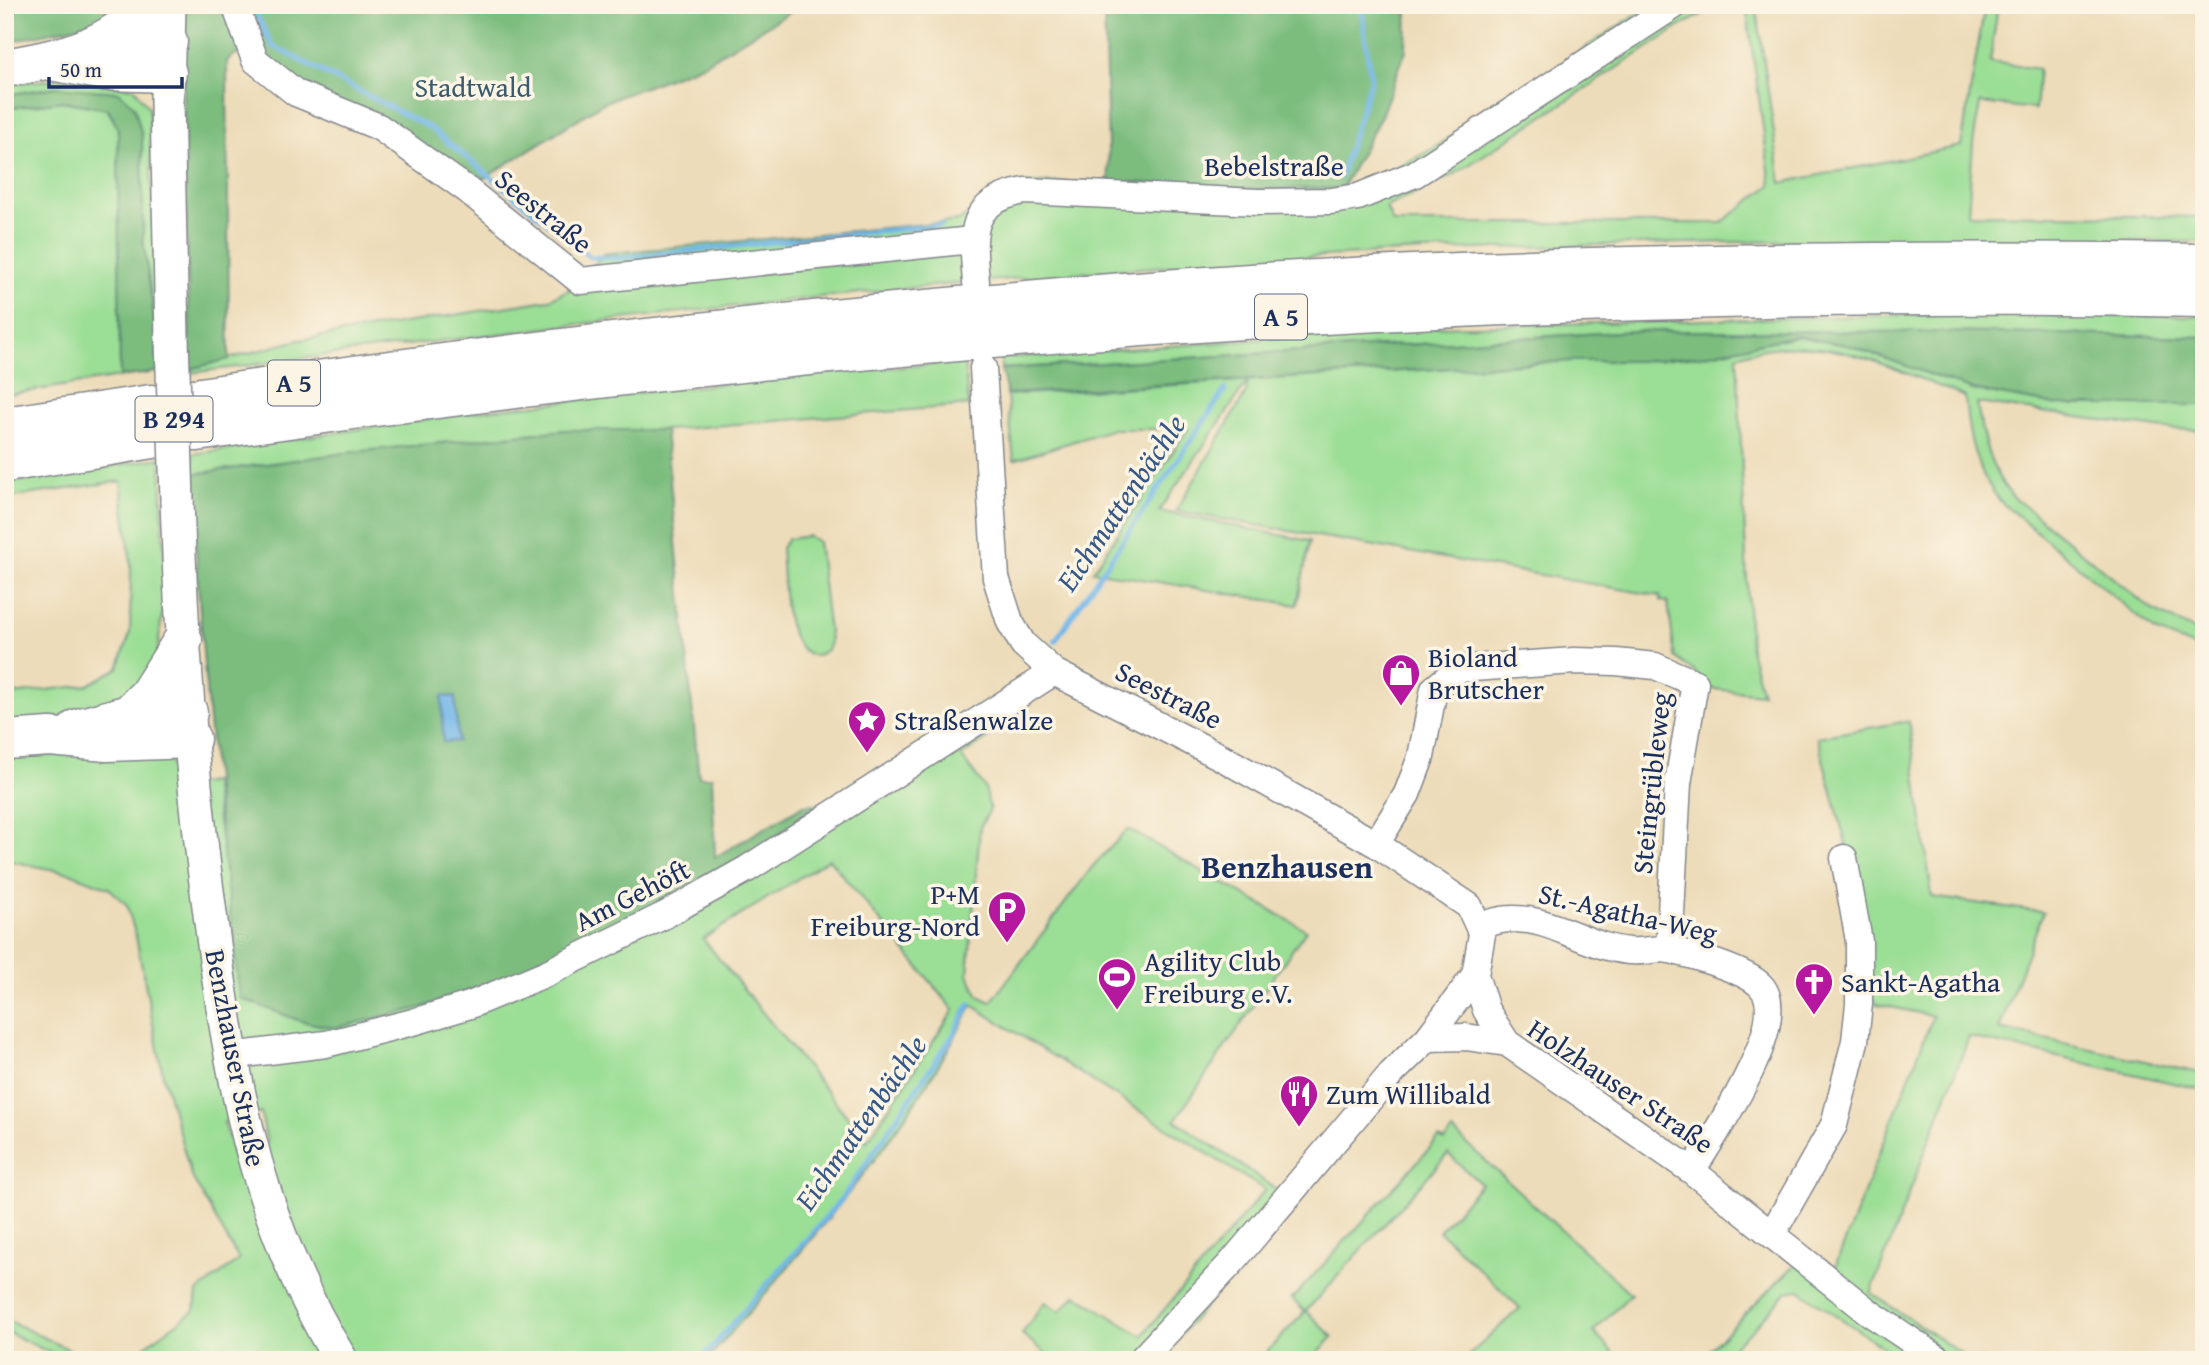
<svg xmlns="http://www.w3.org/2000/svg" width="2209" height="1365" font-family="'Gentium Book Plus',serif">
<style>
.green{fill:#9bde95;stroke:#5b867a;stroke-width:2;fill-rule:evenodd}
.forest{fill:#7cbd7e;stroke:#4c766e;stroke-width:2}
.water{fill:#73b7e9;stroke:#4773a4;stroke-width:2}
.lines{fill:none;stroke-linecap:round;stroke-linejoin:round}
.stream{stroke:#73b7e9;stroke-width:5}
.minor-casing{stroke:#84868c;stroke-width:29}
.major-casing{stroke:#84868c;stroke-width:36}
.highway-casing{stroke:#84868c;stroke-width:41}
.minor{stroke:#fff;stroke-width:26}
.major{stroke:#fff;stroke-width:33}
.highway{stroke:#fff;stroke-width:38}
.major-bridge-casing{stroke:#84868c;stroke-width:36;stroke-linecap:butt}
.major-bridge{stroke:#fff;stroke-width:33}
.labels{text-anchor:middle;stroke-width:7;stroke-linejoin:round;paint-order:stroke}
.shield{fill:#fcf5e5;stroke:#5e6a86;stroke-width:2}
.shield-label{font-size:26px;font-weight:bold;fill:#1b2f5e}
.park-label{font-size:28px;fill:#3b5b6c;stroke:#fcf5e5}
.street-label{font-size:28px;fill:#1b2f5e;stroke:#fcf5e5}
.poi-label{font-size:28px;fill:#1b2f5e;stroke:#fcf5e5;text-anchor:start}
.water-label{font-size:30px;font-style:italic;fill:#355888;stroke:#fcf5e5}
.quarter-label{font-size:32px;font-weight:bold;fill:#1b2f5e;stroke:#fcf5e5}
</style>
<rect width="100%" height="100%" fill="#fcf5e5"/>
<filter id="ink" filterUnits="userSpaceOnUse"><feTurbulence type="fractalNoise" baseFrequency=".0143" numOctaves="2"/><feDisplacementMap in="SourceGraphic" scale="14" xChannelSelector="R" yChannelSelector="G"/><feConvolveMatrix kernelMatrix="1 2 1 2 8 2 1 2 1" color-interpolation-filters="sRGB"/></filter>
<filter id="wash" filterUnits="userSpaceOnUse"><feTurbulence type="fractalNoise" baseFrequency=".00686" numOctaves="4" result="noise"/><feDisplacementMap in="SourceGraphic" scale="28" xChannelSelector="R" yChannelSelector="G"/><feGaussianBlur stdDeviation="1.57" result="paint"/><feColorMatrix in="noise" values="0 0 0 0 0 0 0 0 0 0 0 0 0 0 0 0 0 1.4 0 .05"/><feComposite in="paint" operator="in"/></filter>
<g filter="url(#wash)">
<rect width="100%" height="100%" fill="#eddcb9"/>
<path class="green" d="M 1650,5 L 1719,5 L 1679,27 L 1452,176 L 1386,207 L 1393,223 L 1721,223 L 1771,185 L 1746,5 L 1756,5 L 1781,183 L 1961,146 L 1985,5 L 1998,5 L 1990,62 L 2039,69 L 2035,109 L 1980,103 L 1973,143 L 1968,214 L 2204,217 L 2204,242 C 1923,238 1641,240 1361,254 C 969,274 579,322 190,373 L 190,369 L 299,340 L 548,300 L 578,285 L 603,254 L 959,221 L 1008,184 L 1109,181 L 1257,189 L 1342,188 L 1380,176 L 1431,150 Z
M 61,79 L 134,88 L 149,108 L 157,339 L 143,239 L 142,136 L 134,106 L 55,87 L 5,95 L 5,84 Z
M 62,101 L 107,109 L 118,128 L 120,377 L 5,395 L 5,109 Z
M 1942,314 L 2204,316 L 2204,337 L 1941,332 L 1636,331 L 1001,369 L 1001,358 L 1433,327 Z
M 1796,336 L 1851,346 L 1973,390 L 2056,405 L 2204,405 L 2204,430 L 2165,429 L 1977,403 C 1982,436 1989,469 2011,495 L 2151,609 L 2204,635 L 2204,651 L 2155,631 L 2000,501 C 1975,470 1968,436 1965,397 C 1889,367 1819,328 1737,356 L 1750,649 L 1762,694 L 1705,688 L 1697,674 L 1675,657 L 1668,602 L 1661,601 L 1660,596 L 1176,511 L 1246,393 L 1248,381 L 1159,511 L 1310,541 L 1297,605 L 1093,571 L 1188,429 L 1113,429 L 1014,460 L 1007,395 L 1571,361 L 1643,361 L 1699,356 Z
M 964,362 L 969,405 L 959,406 L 665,430 L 565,430 L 354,452 L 193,474 L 193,454 L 487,410 L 799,375 Z
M 161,458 L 165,590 L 155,672 L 103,712 L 5,723 L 5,695 L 88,685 L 118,668 L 130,634 L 131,564 L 121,481 L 5,498 L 5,484 Z
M 809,536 L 818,542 L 819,549 L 830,642 L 827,650 L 816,656 C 780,651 784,576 781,548 L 788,539 Z
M 1909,721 L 1932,897 L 2043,912 L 1999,1029 L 2204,1074 L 2204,1090 L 1969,1037 L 1871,1293 L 1968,1358 L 1987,1360 L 1902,1360 L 1799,1290 L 1787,1292 L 1751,1331 L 1716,1360 L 1699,1360 L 1809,1251 L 1835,1267 L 1933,1016 L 1877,1004 L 1870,997 L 1860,895 L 1817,737 Z
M 983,729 L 987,739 L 961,756 L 985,788 L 990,810 L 980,827 L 968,974 L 979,996 L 991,1002 L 1093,866 L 1128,829 L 1306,930 L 1175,1120 L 1295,1202 L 1159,1360 L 1054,1360 L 1022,1334 L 1045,1302 L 1060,1311 L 1076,1295 L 1142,1336 L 1265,1190 L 972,1005 C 906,1136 804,1249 707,1360 L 65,1360 L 5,1331 L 5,1319 L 91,1360 L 127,1359 L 195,1310 L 197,1292 L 239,1260 L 191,1175 L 163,1075 L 136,937 L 127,905 L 109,888 L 70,873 L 5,860 L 5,757 L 133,751 L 168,759 L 175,771 L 179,787 L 213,782 L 220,837 L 740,863 L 820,804 L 829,816 ZM 829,859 L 954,1010 L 867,1141 L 703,939 ZM 261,1113 L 267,1143 L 235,1160 L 224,1122 Z
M 1453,1131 L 1631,1294 L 1593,1332 L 1620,1360 L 1464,1360 L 1520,1308 L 1439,1231 L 1481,1184 L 1448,1154 L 1306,1311 L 1333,1337 L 1311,1360 L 1259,1360 L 1305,1312 L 1292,1299 L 1439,1138 L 1445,1141 Z"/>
<path class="forest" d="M 26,5 L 122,5 L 103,20 L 5,43 L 5,14 Z
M 184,5 L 802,5 L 700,66 L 605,102 L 472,186 L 296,84 L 257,51 L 234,55 L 227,61 L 229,359 L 190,369 L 182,50 Z
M 1104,5 L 1407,5 L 1406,50 L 1381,116 L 1342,188 L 1257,189 L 1109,181 Z
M 55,87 L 119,92 L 134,106 L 142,136 L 143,239 L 157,339 L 158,372 L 120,377 L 118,128 L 108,109 L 62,101 L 5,109 L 5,95 Z
M 1636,331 L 1941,332 L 2204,337 L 2204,405 L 2056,405 L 1973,390 L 1851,346 L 1796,336 L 1699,356 L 1643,361 L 1571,361 L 1007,394 L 1001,369 Z
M 565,430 L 665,430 L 699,777 L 712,777 L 715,857 L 804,805 L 820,804 L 740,863 L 540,965 L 420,1008 L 335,1028 L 300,1021 L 240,998 C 219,823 198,650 193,474 L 353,452 Z"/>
<path class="water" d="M 442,696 L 455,697 L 458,741 L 443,742 Z"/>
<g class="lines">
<path class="stream" d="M 257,5 L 258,18 L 273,46 L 430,128 L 590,257 L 618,258 L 942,225
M 1340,177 L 1371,79 L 1361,5
M 1055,641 L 1225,390
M 701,1360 L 842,1199 L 952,1037 L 970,1004"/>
</g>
</g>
<g filter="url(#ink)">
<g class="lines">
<g class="minor-casing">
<path id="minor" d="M 235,5 L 255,60 L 296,93 L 379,127 L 466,189 L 580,281 L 972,240
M 976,282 C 972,234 967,201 1025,191 L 1258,202 L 1331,201 L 1358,197 L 1415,174 L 1675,5
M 983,368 L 996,578 L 1010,622 L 1023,644 L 1054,672 L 1219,756 L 1376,844 L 1469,906 L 1482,934 L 1475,975 L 1428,1038 L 1391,1074 L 1233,1261 L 1141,1360
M 1376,844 L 1407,794 L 1421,757 L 1434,689 L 1458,669 L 1574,661 L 1616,662 L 1655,666 L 1695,683 L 1678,783 L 1669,950
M 1480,925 C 1490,923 1501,919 1511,919 C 1551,917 1589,948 1629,951 C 1643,953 1658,947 1671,950 C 1692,955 1745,970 1760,985 C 1795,1019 1712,1138 1692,1171
M 1475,975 L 1486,1010 L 1507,1043
M 1428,1038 L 1466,1037 L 1507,1043 L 1692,1171 L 1870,1313 L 1940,1360
M 230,1056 L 326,1044 L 413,1022 L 470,1005 L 547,973 L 665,915 L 747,869 L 1054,672
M 1772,1234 L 1834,1125 L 1855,1041 L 1859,1004 L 1859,941 L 1844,858"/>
</g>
<g class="major-casing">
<path id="major" d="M 169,5 L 167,101 L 172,338
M 177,500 C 181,636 191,772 209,906 C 230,1070 253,1217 341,1360"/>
</g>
<g class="highway-casing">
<path id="highway" d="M 105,40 L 168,42
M 51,61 L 105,71 L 167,73
M 5,68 C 56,59 112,49 145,5
M 194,398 C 556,344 917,304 1282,281 C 1589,262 1897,259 2204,263
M 5,426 L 151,404
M 197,432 C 862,334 1532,284 2204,298
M 5,463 L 153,439
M 129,714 L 148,695 L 183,640
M 78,728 L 129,714 L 188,712
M 5,740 L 50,737 L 107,742 L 191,739"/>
</g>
<use href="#minor" class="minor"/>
<use href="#major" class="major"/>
<use href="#highway" class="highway"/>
<g class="major-bridge-casing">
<path id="major-bridge" d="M 172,338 L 177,500"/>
</g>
<use href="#major-bridge" class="major-bridge"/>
</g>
</g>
<defs>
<g id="shop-pin" transform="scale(2.0125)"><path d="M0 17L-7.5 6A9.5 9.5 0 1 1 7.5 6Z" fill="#b5179e" stroke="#fcf5e5"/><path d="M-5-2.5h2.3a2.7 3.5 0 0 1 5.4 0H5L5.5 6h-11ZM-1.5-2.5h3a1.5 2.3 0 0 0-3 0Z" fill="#fff"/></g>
<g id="sight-pin" transform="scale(2.0125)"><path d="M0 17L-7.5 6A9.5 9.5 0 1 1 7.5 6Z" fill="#b5179e" stroke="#fcf5e5"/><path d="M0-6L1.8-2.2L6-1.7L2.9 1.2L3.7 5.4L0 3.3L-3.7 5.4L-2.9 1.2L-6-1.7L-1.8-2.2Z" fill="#fff"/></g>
<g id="parking-pin" transform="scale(2.0125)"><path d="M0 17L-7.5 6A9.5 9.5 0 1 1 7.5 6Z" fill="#b5179e" stroke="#fcf5e5"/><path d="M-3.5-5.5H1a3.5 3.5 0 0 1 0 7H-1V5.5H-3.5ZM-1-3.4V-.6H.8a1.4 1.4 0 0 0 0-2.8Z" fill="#fff"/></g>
<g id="stadium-pin" transform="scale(2.0125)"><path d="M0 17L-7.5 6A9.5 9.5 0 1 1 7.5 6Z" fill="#b5179e" stroke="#fcf5e5"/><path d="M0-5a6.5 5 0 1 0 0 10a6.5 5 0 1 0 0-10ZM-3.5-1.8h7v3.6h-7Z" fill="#fff"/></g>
<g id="church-pin" transform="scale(2.0125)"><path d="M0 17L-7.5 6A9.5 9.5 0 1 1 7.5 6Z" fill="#b5179e" stroke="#fcf5e5"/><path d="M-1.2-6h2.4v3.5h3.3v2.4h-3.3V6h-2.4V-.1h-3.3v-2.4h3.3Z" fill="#fff"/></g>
<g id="restaurant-pin" transform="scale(2.0125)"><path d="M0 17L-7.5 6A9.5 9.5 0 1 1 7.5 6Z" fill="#b5179e" stroke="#fcf5e5"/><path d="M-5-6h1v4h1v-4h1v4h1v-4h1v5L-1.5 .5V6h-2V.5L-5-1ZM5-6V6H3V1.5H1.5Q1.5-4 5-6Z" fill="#fff"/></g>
</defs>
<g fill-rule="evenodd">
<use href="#shop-pin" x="1401" y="673"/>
<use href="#sight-pin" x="867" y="720"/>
<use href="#parking-pin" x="1007" y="910"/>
<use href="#stadium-pin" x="1117" y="977"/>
<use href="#church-pin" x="1814" y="982"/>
<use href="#restaurant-pin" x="1299" y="1094"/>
</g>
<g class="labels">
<g class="shield">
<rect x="1255" y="294.5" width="52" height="45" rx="5"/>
<rect x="268" y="360.5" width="52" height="45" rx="5"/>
<rect x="135.5" y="396.5" width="77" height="45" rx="5"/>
</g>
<g class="shield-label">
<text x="1281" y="326">A 5</text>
<text x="294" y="392">A 5</text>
<text x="174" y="428">B 294</text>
</g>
<g class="park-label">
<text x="473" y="97">Stadtwald</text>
</g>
<g class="street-label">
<text x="1274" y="176">Bebelstraße</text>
<text transform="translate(544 211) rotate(39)" y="10">Seestraße</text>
<text transform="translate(1169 695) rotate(27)" y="10">Seestraße</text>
<text transform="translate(1651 783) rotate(-84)" y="10">Steingrübleweg</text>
<text transform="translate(632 895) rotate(-27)" y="10">Am Gehöft</text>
<text transform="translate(1628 913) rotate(13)" y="10">St.-Agatha-Weg</text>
<text transform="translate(236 1058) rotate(79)" y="10">Benzhauser Straße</text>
<text transform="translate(1621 1086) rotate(34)" y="10">Holzhauser Straße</text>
</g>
<g class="poi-label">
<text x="1428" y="667">Bioland<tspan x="1428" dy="32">Brutscher</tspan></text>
<text x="894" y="730">Straßenwalze</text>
<text x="980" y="904" text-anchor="end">P+M<tspan x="980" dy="32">Freiburg-Nord</tspan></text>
<text x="1144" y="971">Agility Club<tspan x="1144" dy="32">Freiburg e.V.</tspan></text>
<text x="1841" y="992">Sankt-Agatha</text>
<text x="1326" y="1104">Zum Willibald</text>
</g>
<g class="water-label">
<text transform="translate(1121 503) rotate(-56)" y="10">Eichmattenbächle</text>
<text transform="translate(861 1123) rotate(-55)" y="10">Eichmattenbächle</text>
</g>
<g class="quarter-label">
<text x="1287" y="878">Benzhausen</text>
</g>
</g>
<rect width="2209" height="1365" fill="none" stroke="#fcf5e5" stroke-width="28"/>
<path d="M49 77v10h133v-10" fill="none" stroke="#1b2f5e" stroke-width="3.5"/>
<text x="60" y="77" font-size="21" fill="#1b2f5e" stroke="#fcf5e5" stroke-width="5" paint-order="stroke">50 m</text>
</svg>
